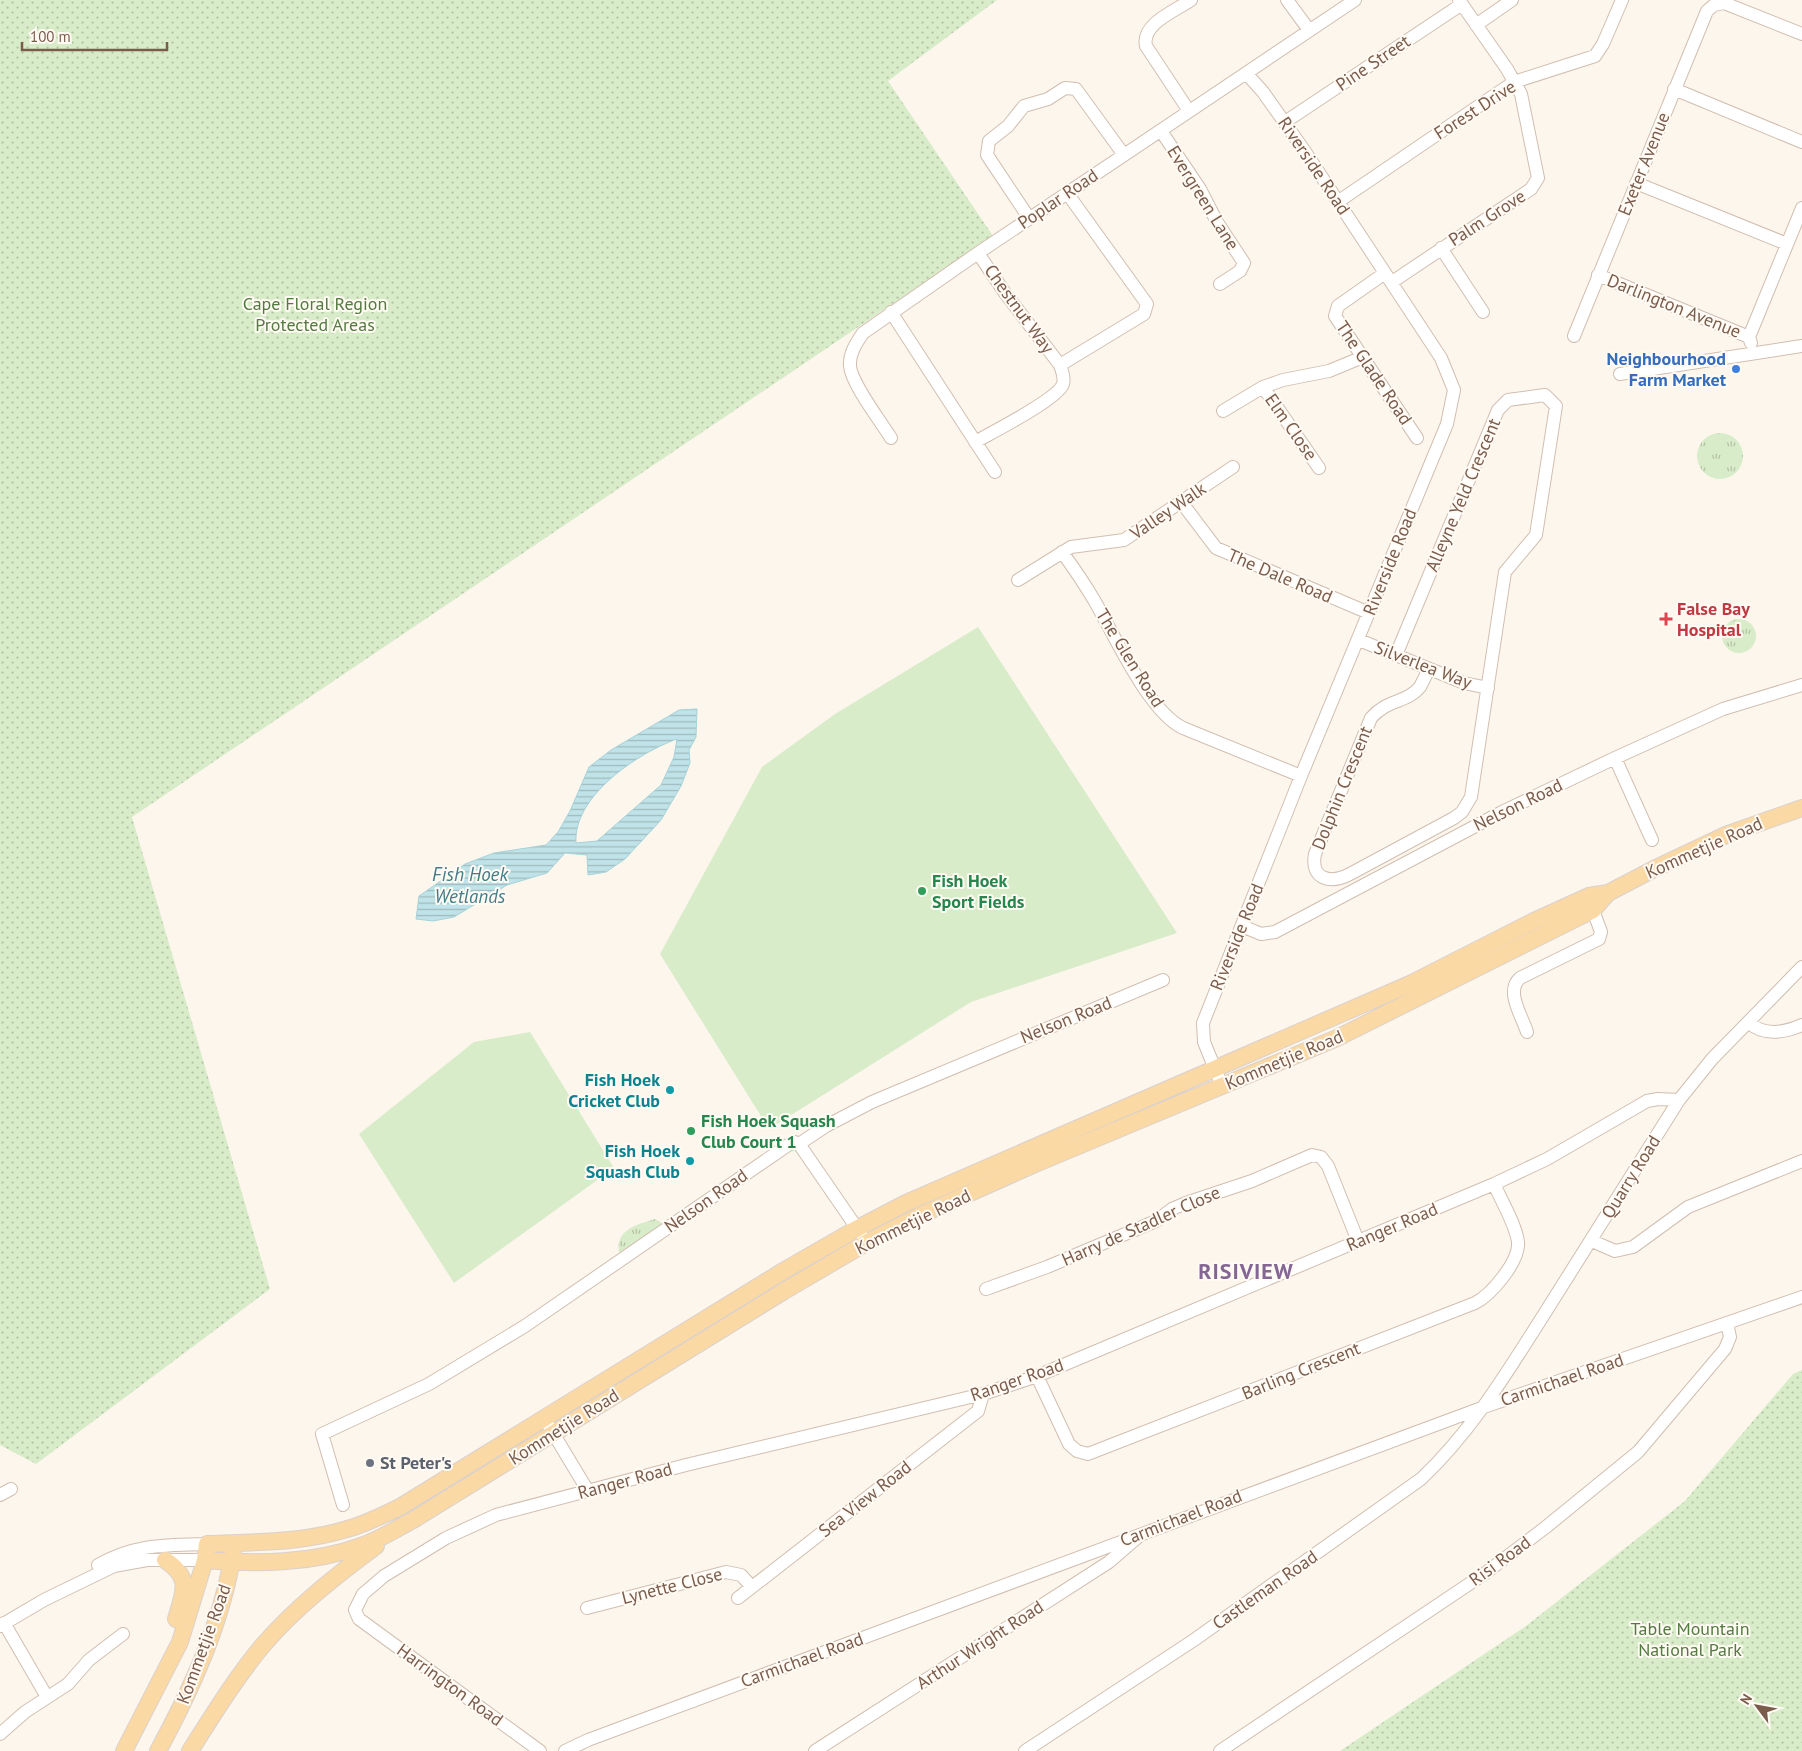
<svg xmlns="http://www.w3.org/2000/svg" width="1802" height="1751" font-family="'PT Sans',sans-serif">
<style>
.grass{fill:url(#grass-tufts)}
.park{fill:url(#park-dots)}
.garden{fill:#d8ecc9}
.water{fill:url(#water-rules);stroke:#a5d3da;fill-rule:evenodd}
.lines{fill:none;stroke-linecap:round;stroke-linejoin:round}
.minor-casing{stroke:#d1beb0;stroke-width:14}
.major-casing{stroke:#dad1cd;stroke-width:18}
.minor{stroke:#fff;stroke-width:12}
.major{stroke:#fbd9a5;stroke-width:16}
.shop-dot{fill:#3f7fe0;stroke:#fffaf3;stroke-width:2}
.health-dot{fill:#e0444e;stroke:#fffaf3;stroke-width:2}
.leisure-dot{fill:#2e9e5b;stroke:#fffaf3;stroke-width:2}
.culture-dot{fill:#0f9aa8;stroke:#fffaf3;stroke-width:2}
.worship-dot{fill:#6b7280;stroke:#fffaf3;stroke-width:2}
.labels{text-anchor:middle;stroke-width:4;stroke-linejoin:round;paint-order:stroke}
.street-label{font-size:18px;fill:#7a5c4d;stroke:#fffaf3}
.park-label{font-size:18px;fill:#537a41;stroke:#fffaf3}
.shop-label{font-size:18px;font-weight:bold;fill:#366cbe;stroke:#fffaf3;text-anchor:end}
.health-label{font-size:18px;font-weight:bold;fill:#be3a42;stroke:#fffaf3;text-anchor:start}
.leisure-label{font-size:18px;font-weight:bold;fill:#27864d;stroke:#fffaf3;text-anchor:start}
.culture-label{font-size:18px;font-weight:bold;fill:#0d838f;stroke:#fffaf3;text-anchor:end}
.worship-label{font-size:18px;font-weight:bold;fill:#5b616d;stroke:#fffaf3;text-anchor:start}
.water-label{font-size:19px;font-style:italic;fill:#437c86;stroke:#fffaf3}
.district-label{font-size:22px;font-weight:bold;letter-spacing:1px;fill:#846695;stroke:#fffaf3}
</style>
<defs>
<pattern id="grass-tufts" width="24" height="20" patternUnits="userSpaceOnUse" patternTransform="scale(1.25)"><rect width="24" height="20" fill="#d8ecc9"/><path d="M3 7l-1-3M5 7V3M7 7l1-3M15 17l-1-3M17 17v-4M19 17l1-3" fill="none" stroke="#b4c2a5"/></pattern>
<pattern id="park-dots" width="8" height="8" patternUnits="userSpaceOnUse" patternTransform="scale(1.25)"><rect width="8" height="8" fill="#d8ecc9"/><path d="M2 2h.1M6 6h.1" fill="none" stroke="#b4c2a5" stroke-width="1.8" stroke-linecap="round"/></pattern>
<pattern id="water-rules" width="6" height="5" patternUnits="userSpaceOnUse" patternTransform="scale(1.25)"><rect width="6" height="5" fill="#bfe3e8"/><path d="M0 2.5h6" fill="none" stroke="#a0bbbe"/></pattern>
</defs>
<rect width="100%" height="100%" fill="#fdf6ec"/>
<path class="grass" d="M1697 456a23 23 0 1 1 46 0a23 23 0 1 1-46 0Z
M1722 636a17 17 0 1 1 34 0a17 17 0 1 1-34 0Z
M 670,1217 L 672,1219 L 621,1253 L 619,1252 C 615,1229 639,1224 655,1219 L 662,1223 Z"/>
<path class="park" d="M 0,0 L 997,0 L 888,81 L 993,236 L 132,817 L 270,1289 L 36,1464 L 0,1445 Z
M 1802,1370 L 1802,1751 L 1340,1751 L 1526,1626 L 1685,1501 L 1793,1374 Z"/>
<path class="garden" d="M 978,627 L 1177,933 L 971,1002 L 769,1129 L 660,954 L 762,767 L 835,714 Z
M 530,1032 L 614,1168 L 454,1283 L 359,1134 L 474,1042 Z"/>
<path class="water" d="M 697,709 L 696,737 L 689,750 L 690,763 L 681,786 L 661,820 L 625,859 L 606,872 L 588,875 L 587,855 L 565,853 L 547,873 L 507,885 L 454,917 L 433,921 L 416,919 L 419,896 L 465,864 L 494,853 L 546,845 L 558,832 L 570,811 L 589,767 L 611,750 L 679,710 ZM 677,739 L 674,757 L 661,785 L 597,841 L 576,843 C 573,796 638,753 677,739 Z"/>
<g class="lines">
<g class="minor-casing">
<path id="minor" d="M 1287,0 L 1309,30
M 1476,25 L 1512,0
M 1674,89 L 1802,142
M 1189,111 L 1146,46 C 1141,24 1175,11 1191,0
M 1285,122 L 1462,4
M 1161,131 L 1200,189 L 1217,222 L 1244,263 L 1240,271 L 1220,284
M 1636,183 L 1787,244
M 1339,201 L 1514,82 L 1595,56 L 1603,44 L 1622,0
M 1029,218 L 987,155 L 989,141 L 1008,126 L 1024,106 L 1048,99 L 1065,88 L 1076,89 L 1124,155
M 1441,248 L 1483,312
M 1385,273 L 1338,306 L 1335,316 L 1417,438
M 1598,275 L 1749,337
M 1392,282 L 1531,189 L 1538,178 L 1521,94 L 1507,69 L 1459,0
M 891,312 L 995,472
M 1574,336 L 1707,11 L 1714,5 L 1724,3 L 1802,34
M 1751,343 L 1749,337 L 1802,208
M 1060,365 L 1144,314 L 1147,304 L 1067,193
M 1620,374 L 1802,346
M 1263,387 L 1319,468
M 1223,411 L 1263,387 L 1283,380 L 1329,371 L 1363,357
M 891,438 C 881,422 851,383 850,366 C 849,354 856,343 863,333 L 978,253 L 1355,0
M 975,442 C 991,433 1058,399 1063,384 C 1065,377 1062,371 1060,365 L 1005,293 L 978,253
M 1182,503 L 1216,548 L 1369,613
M 1062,552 C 1073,567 1084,583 1094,600 C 1114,634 1148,711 1183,728 L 1301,776
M 1018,580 L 1071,547 L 1124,540 L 1233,467
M 1359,640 L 1464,683 L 1488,688
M 1396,655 L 1498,410 L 1508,400 L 1545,395 L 1556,406 L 1536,535 L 1505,572 L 1471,797 L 1462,812 L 1454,818 L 1350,874 C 1331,884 1310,880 1315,854 L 1371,718 C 1387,699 1407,703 1420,687 C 1423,681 1426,675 1429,669
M 1615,758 L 1652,840
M 1242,926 L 1261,934 L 1275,932 L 1502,812 L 1615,758 L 1723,709 L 1802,685
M 1748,1022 C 1763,1036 1784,1033 1802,1025
M 1527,1032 C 1522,1016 1505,991 1520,978 L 1599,939 L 1601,932 L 1593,910
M 1222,1086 L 1204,1042 L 1203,1023 L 1301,776 L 1447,424 L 1454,390 L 1441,358 L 1306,153 L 1263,92 L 1246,73
M 799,1144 L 861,1234
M 1592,1241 L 1615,1251 L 1633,1247 L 1688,1207 L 1802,1161
M 986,1289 L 1047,1267 L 1156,1221 L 1172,1209 L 1186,1203 L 1252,1181 L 1312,1155 L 1321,1157 L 1328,1166 L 1358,1241
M 1037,1376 L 1069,1444 L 1077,1451 L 1088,1454 L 1475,1303 C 1491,1295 1520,1261 1518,1242 C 1516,1225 1501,1200 1494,1184
M 544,1418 L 588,1491
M 0,1495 L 11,1489
M 343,1505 L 322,1434 L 429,1384 L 525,1326 L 788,1145 L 795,1142 L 799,1144 L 826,1126 L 872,1102 L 1163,980
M 98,1565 C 135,1544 165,1545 207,1544
M 738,1598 L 978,1411 L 983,1394
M 587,1608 L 726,1572 L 741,1575 L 752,1587
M 4,1623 L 47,1697
M 0,1626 L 44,1600 L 114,1566 L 147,1560 L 205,1560
M 0,1734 L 25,1712 L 68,1684 L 89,1660 L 123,1634
M 540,1751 L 359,1619 L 355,1610 L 363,1594 L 384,1576 L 446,1538 L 496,1515 L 686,1465 L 983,1394 L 1037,1376 L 1494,1184 L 1547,1159 L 1647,1101 L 1658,1099 L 1679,1100
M 565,1751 L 588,1740 L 1484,1407 L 1802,1297
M 815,1751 L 1109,1562 L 1138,1537
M 1025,1751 L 1194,1640 L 1421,1479 C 1471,1432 1506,1374 1543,1316 C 1589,1244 1634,1172 1679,1100 L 1712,1059 L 1802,967
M 1220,1751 L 1484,1574 L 1546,1527 L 1638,1452 L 1725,1349 L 1730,1337 L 1727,1323"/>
</g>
<g class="major-casing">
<path id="major" d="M 165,1560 C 192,1578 184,1591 176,1619
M 205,1560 C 256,1564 312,1564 361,1546 C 379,1540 396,1529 413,1520 L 784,1291 L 866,1243 L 923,1214 L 1035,1164 L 1337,1038 L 1593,910 L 1608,893 L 1654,869 L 1728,834 L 1802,808
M 124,1751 L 180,1642 L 205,1560 L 207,1544 C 253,1542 303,1543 347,1529 C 366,1524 383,1515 400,1507 L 785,1270 L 858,1228 L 906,1203 L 1412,983 L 1534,921 L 1589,896 L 1608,893
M 158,1751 C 191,1690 222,1623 233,1553
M 190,1751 C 213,1715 236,1677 264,1644 C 296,1607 337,1575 376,1546"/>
</g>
<use href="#minor" class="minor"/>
<use href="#major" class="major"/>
</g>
<circle class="shop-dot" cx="1736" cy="369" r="5"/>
<path class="health-dot" d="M1663.5 611.5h5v5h5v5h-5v5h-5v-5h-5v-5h5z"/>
<g class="leisure-dot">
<circle cx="922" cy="891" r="5"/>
<circle cx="691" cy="1131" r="5"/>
</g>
<g class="culture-dot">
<circle cx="670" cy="1090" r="5"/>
<circle cx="690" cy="1161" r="5"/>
</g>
<circle class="worship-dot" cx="370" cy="1463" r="5"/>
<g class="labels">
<g class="street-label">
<text transform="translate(1373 63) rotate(-34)" y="6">Pine Street</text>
<text transform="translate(1475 110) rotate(-33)" y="6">Forest Drive</text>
<text transform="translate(1644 164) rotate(-68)" y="6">Exeter Avenue</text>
<text transform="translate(1314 166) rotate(56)" y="6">Riverside Road</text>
<text transform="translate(1203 198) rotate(58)" y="6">Evergreen Lane</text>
<text transform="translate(1058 199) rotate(-34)" y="6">Poplar Road</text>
<text transform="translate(1487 218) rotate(-33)" y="6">Palm Grove</text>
<text transform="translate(1674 306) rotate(22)" y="6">Darlington Avenue</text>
<text transform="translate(1019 309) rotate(54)" y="6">Chestnut Way</text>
<text transform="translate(1374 373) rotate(56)" y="6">The Glade Road</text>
<text transform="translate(1291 427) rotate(55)" y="6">Elm Close</text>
<text transform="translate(1463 495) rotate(-67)" y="6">Alleyne Yeld Crescent</text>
<text transform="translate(1168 511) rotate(-34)" y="6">Valley Walk</text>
<text transform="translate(1390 562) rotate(-68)" y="6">Riverside Road</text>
<text transform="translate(1280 576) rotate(23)" y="6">The Dale Road</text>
<text transform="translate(1130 658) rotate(58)" y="6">The Glen Road</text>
<text transform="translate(1423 665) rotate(21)" y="6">Silverlea Way</text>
<text transform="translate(1342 788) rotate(-68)" y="6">Dolphin Crescent</text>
<text transform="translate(1518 805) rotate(-26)" y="6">Nelson Road</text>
<text transform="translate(1704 848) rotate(-24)" y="6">Kommetjie Road</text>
<text transform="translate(1237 937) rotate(-68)" y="6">Riverside Road</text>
<text transform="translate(1066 1020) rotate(-22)" y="6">Nelson Road</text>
<text transform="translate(1284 1060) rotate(-23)" y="6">Kommetjie Road</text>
<text transform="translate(1631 1177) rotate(-58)" y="6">Quarry Road</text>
<text transform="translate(706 1201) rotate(-35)" y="6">Nelson Road</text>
<text transform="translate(913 1222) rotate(-26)" y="6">Kommetjie Road</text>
<text transform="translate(1141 1226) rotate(-24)" y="6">Harry de Stadler Close</text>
<text transform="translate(1392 1227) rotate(-23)" y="6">Ranger Road</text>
<text transform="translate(1301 1371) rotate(-22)" y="6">Barling Crescent</text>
<text transform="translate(1017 1380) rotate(-19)" y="6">Ranger Road</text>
<text transform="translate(1562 1380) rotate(-19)" y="6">Carmichael Road</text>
<text transform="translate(564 1427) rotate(-32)" y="6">Kommetjie Road</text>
<text transform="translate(625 1481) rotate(-15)" y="6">Ranger Road</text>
<text transform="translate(865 1499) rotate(-38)" y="6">Sea View Road</text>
<text transform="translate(1181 1518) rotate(-21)" y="6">Carmichael Road</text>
<text transform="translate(1500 1561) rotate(-36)" y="6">Risi Road</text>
<text transform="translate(672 1586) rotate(-14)" y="6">Lynette Close</text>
<text transform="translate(1265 1590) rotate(-35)" y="6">Castleman Road</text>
<text transform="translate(204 1644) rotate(-70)" y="6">Kommetjie Road</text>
<text transform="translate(980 1645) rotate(-33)" y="6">Arthur Wright Road</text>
<text transform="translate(802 1660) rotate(-20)" y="6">Carmichael Road</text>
<text transform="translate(450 1685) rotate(36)" y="6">Harrington Road</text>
</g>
<g class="park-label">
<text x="315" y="310">Cape Floral Region<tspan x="315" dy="21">Protected Areas</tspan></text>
<text x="1690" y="1635">Table Mountain<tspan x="1690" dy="21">National Park</tspan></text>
</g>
<g class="shop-label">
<text x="1726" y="365">Neighbourhood<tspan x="1726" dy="21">Farm Market</tspan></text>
</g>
<g class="health-label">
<text x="1677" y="615">False Bay<tspan x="1677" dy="21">Hospital</tspan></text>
</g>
<g class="leisure-label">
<text x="932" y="887">Fish Hoek<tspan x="932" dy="21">Sport Fields</tspan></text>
<text x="701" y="1127">Fish Hoek Squash<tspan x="701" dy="21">Club Court 1</tspan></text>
</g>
<g class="culture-label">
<text x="660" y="1086">Fish Hoek<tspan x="660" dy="21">Cricket Club</tspan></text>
<text x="680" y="1157">Fish Hoek<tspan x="680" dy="21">Squash Club</tspan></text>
</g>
<g class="worship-label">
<text x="380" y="1469">St Peter's</text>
</g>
<g class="water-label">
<text x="470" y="881">Fish Hoek<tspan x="470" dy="22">Wetlands</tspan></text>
</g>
<g class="district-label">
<text x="1246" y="1279">RISIVIEW</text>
</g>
</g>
<g transform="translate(1757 1706) rotate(302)" stroke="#fffaf3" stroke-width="4" paint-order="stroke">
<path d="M0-4L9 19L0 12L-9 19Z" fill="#7a5c4d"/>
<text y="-8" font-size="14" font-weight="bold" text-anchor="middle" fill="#7a5c4d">N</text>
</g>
<path d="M22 42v8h145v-8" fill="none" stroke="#7a5c4d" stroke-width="2.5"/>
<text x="30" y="42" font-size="15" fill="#7a5c4d" stroke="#fffaf3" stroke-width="4" paint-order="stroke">100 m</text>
</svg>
